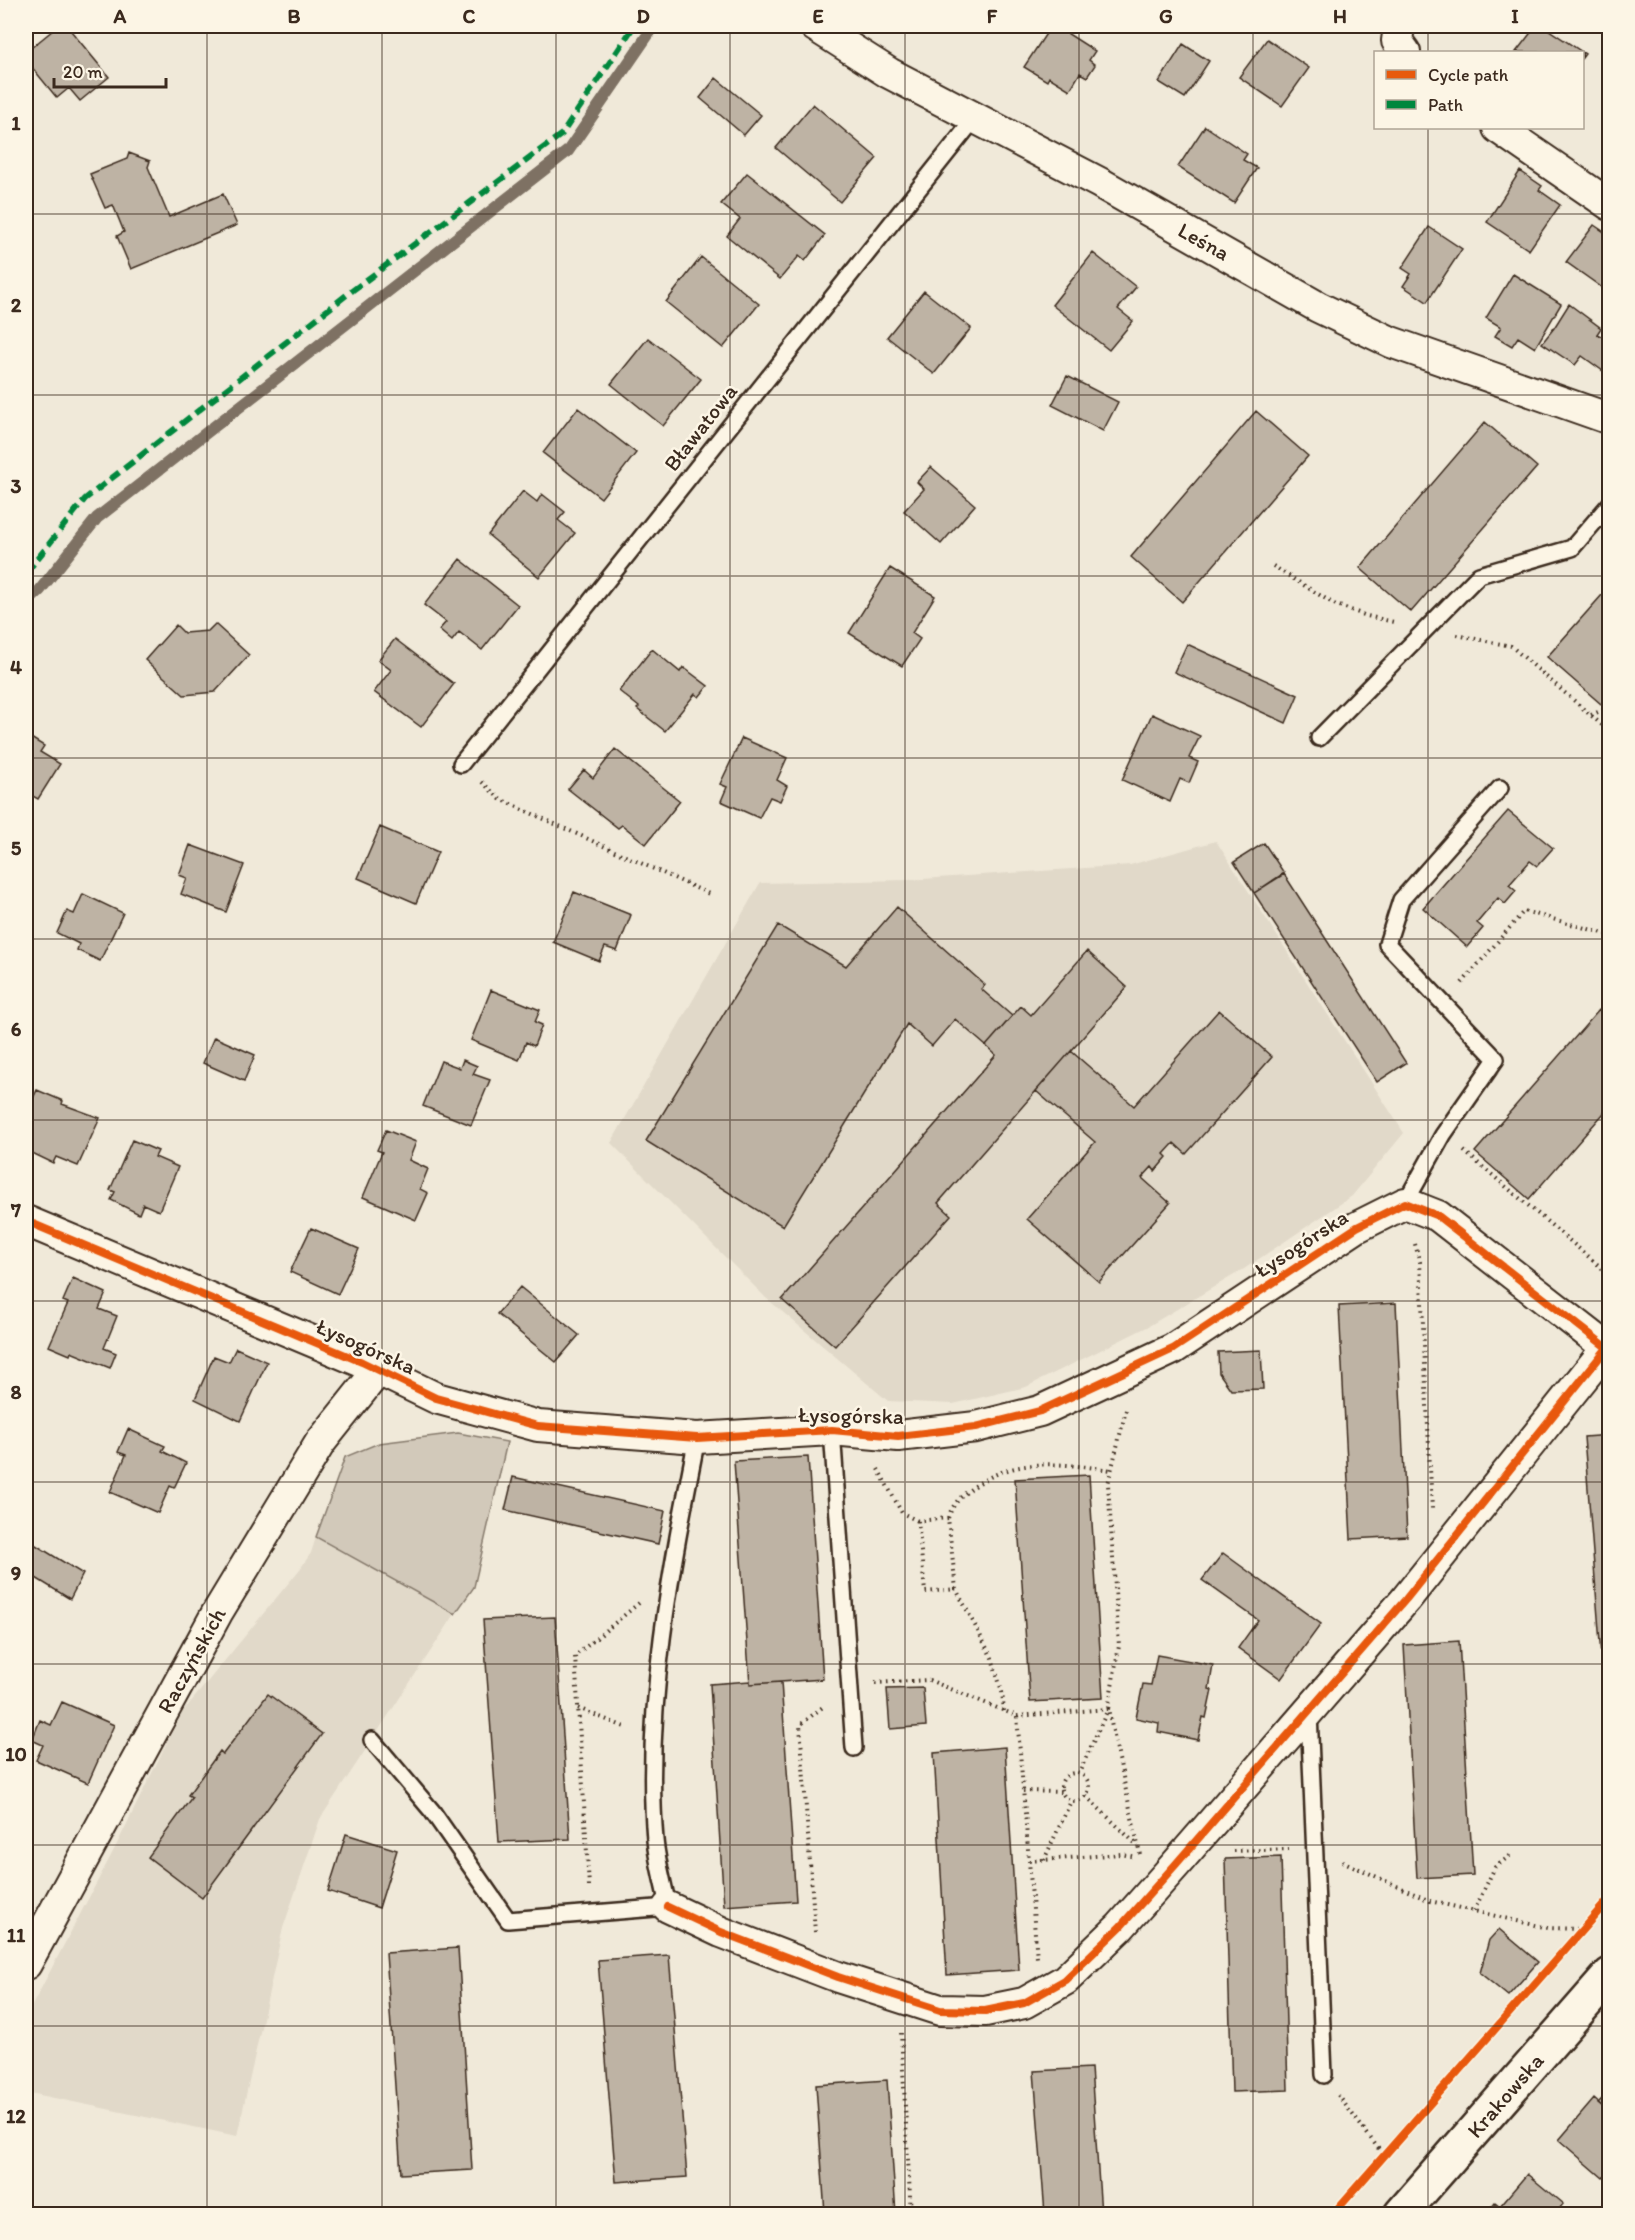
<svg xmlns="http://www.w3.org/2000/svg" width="1635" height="2240" font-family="Itim,sans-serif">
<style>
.built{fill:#e1d9c9}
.green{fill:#d2c9ba;stroke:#867a6c;stroke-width:1.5}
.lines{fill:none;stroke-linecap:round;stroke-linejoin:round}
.stream{stroke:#7e7163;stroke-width:12}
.building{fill:#beb3a4;stroke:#3b2a1e;stroke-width:1.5}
.service-casing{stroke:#3b2a1e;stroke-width:20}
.minor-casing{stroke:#3b2a1e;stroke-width:34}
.tertiary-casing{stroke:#3b2a1e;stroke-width:38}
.path{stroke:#3b2a1e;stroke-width:4;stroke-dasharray:1.5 4.5;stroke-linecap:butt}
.service{stroke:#fcf5e5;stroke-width:15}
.minor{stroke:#fcf5e5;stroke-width:30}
.tertiary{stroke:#fcf5e5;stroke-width:33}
.quiet{stroke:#00873e;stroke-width:6;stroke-dasharray:12 6;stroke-linecap:butt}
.cycleway-casing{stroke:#fcf5e5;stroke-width:11}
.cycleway{stroke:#e8590c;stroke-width:8}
.grid{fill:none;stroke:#3b2a1e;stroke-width:1.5;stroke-opacity:0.55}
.labels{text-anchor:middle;stroke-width:5;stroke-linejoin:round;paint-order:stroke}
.street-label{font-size:22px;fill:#3b2a1e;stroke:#fcf5e5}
.neatline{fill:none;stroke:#3b2a1e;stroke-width:2}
.grid-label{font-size:20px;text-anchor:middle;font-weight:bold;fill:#3b2a1e}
</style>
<rect width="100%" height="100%" fill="#f0e9d9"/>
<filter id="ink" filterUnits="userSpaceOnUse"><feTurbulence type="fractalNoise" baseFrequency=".0167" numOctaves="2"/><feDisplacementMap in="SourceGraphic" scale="12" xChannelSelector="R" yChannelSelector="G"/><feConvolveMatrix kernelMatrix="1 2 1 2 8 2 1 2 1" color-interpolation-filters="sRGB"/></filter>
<g filter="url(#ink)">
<path class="built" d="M 1216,841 L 1404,1133 L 1352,1196 L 1244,1269 L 1147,1327 L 1026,1387 L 953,1404 L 888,1401 L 766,1298 L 611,1143 L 760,883 L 908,880 L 1130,865 Z
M 316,1537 L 455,1614 L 320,1819 L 283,1928 L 237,2136 L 30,2093 L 26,2090 L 26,2017 L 116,1846 L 181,1714 L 300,1569 L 311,1553 Z"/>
<path class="green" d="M 458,1433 L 507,1442 L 474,1587 L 455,1614 L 316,1537 L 345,1457 L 379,1443 Z"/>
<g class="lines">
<path class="stream" d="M 26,603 L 40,590 L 97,518 L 568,151 L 654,26"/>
</g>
<path class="building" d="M 58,26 L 67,26 L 109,77 L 80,101 L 69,88 L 57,98 L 26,60 L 26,52 Z
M 1051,26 L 1056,26 L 1095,51 L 1089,60 L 1095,65 L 1087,77 L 1080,73 L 1070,90 L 1049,77 L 1047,81 L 1024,67 Z
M 1536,26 L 1543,26 L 1585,54 L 1582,58 L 1582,52 L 1516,52 Z
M 1267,39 L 1309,68 L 1282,106 L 1239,77 Z
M 1183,44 L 1209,61 L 1185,98 L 1159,82 Z
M 716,78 L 761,115 L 744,135 L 700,98 Z
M 813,104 L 877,158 L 840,202 L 776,148 Z
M 1610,118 L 1610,134 L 1602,129 Z
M 1205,126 L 1247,154 L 1243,160 L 1257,168 L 1234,203 L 1178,167 Z
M 129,153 L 150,161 L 148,167 L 169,217 L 223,194 L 237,225 L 131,269 L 117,236 L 124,232 L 113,205 L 105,208 L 90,174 L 127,159 Z
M 1520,171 L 1542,186 L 1539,190 L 1560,205 L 1529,250 L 1487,222 Z
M 747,173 L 825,235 L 805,261 L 799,256 L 780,279 L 727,236 L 740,219 L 721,204 Z
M 1594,225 L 1610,236 L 1610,281 L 1604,289 L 1566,262 Z
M 1429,227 L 1462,249 L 1427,302 L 1403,286 L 1411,274 L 1402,268 Z
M 1093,253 L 1136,287 L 1118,309 L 1133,321 L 1109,350 L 1052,305 Z
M 701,257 L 759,304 L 723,348 L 666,302 Z
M 1513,274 L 1561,304 L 1535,348 L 1518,337 L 1512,346 L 1495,336 L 1501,327 L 1486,318 Z
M 924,291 L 971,328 L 934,374 L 887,337 Z
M 1569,304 L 1601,328 L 1597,334 L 1610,341 L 1610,362 L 1603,371 L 1582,356 L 1575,365 L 1542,343 L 1554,328 Z
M 648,338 L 701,379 L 663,426 L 611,384 Z
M 1067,376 L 1118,402 L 1103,431 L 1052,405 Z
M 578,408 L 636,453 L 601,498 L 543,453 Z
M 1256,411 L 1308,456 L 1182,602 L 1131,557 Z
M 1485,422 L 1537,467 L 1411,612 L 1360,568 Z
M 931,467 L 975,505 L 941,544 L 904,511 L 924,489 L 917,482 Z
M 523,491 L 537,502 L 542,494 L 565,512 L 558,520 L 575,533 L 539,577 L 488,535 Z
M 460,559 L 518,605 L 482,650 L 459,632 L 452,641 L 439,630 L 446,622 L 424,605 Z
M 890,568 L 935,596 L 912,633 L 920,639 L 902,666 L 849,633 Z
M 1610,586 L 1610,694 L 1601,704 L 1547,657 Z
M 215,624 L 249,655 L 215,692 L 184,695 L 145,660 L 176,625 L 184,633 L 208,631 Z
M 395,639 L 454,684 L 421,727 L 374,692 L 391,670 L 378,660 Z
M 1187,644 L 1298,695 L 1286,723 L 1174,672 Z
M 652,649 L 680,672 L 683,667 L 708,686 L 699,697 L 695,694 L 665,731 L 637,709 L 639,707 L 619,691 Z
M 1152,714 L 1200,736 L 1189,758 L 1198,762 L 1189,783 L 1180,779 L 1170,802 L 1122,780 Z
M 26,735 L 44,746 L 40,752 L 60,764 L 38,799 L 31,795 L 26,804 Z
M 742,738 L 787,758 L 777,780 L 787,786 L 780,801 L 770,797 L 759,818 L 721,801 L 727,787 L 720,784 Z
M 615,749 L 680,801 L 646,844 L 622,825 L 618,828 L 568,789 L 584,770 L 593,778 Z
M 1508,811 L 1553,848 L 1537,866 L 1530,861 L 1509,885 L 1516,891 L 1505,904 L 1498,898 L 1477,923 L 1483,928 L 1467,947 L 1423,908 Z
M 380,827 L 438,852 L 416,903 L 358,878 Z
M 1264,843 L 1284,873 L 1254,893 L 1234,862 Z
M 190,845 L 244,865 L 226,912 L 181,894 L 187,878 L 179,875 Z
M 1284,874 L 1406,1063 L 1377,1082 L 1254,893 Z
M 574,892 L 631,915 L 617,951 L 605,947 L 599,961 L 553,942 Z
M 83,894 L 123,913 L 100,961 L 77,950 L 79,944 L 57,933 L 67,911 L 74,914 Z
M 897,907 L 985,985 L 981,989 L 1012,1016 L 986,1046 L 955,1019 L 932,1046 L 907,1024 L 783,1226 L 646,1141 L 778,925 L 846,966 Z
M 1087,951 L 1127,987 L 938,1203 L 951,1215 L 835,1346 L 782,1300 L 996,1055 L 986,1046 L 1021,1006 L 1031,1015 Z
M 491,990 L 540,1010 L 535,1022 L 542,1025 L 534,1046 L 526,1042 L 519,1060 L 471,1040 Z
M 1219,1010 L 1272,1057 L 1186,1154 L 1174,1143 L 1164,1154 L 1167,1157 L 1155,1171 L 1152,1167 L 1142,1178 L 1170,1203 L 1099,1282 L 1027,1219 L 1095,1142 L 1036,1091 L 1071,1051 L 1134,1106 Z
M 1599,1010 L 1610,1020 L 1610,1106 L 1529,1199 L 1475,1152 Z
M 214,1037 L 255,1055 L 244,1081 L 203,1063 Z
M 463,1060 L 477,1066 L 473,1074 L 490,1080 L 471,1125 L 423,1106 L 441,1061 L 460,1068 Z
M 37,1090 L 63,1101 L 62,1104 L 100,1118 L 78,1166 L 56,1157 L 53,1163 L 26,1150 L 26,1113 Z
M 386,1130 L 416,1142 L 409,1160 L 428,1169 L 420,1189 L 428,1193 L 416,1220 L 363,1197 L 382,1152 L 377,1150 Z
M 132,1140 L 158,1151 L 155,1157 L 178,1167 L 159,1211 L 143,1204 L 139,1214 L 111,1200 L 115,1192 L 110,1190 Z
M 311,1228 L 359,1249 L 338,1294 L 290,1272 Z
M 73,1278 L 106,1293 L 99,1309 L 117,1316 L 104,1348 L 116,1353 L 110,1368 L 71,1352 L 70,1355 L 49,1346 L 68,1303 L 63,1301 Z
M 520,1287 L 579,1335 L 556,1362 L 497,1314 Z
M 1396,1303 L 1407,1536 L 1351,1539 L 1339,1306 Z
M 236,1348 L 267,1362 L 240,1421 L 195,1399 L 214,1356 L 229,1362 Z
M 1261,1350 L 1263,1389 L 1231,1390 L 1219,1373 L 1218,1352 Z
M 128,1429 L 165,1446 L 162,1451 L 186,1463 L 174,1488 L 170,1486 L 158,1513 L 110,1492 L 126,1455 L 118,1452 Z
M 1610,1435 L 1610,1668 L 1602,1669 L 1584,1437 Z
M 808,1457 L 823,1679 L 750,1684 L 734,1461 Z
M 1089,1475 L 1103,1698 L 1030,1702 L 1015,1479 Z
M 513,1477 L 665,1511 L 658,1544 L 505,1510 Z
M 26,1539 L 83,1574 L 70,1599 L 26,1572 Z
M 1223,1553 L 1321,1624 L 1281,1679 L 1238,1648 L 1258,1620 L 1202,1580 Z
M 555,1617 L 570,1839 L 499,1842 L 483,1620 Z
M 1459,1641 L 1473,1875 L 1417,1878 L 1404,1645 Z
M 1157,1655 L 1213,1665 L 1209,1689 L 1212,1690 L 1206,1718 L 1203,1717 L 1198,1740 L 1158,1732 L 1159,1723 L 1136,1718 L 1143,1684 L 1151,1685 Z
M 750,1681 L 750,1684 L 781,1682 L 796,1901 L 724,1906 L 710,1684 Z
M 923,1688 L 926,1726 L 890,1729 L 887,1689 Z
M 268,1694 L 322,1734 L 202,1898 L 148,1857 L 192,1797 L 188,1795 L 220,1751 L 223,1754 Z
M 62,1702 L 114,1725 L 88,1783 L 36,1760 L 43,1745 L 32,1740 L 40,1720 L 51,1725 Z
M 1005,1747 L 1019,1970 L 947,1975 L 934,1753 Z
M 346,1834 L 397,1850 L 379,1908 L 328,1891 Z
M 1281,1857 L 1288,2090 L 1232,2092 L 1225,1859 Z
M 1499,1929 L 1538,1962 L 1508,1996 L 1480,1973 L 1489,1940 Z
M 458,1948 L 472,2170 L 401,2174 L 386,1953 Z
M 669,1955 L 687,2177 L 616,2182 L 598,1960 Z
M 1091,2068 L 1101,2214 L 1045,2214 L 1034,2071 Z
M 887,2080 L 896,2214 L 825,2214 L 816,2085 Z
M 1610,2091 L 1610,2113 L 1598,2103 Z
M 1594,2099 L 1610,2113 L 1610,2170 L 1603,2178 L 1559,2140 Z
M 1527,2174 L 1563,2204 L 1555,2214 L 1510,2214 L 1500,2206 Z
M 1495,2202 L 1510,2214 L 1490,2214 L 1487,2212 Z"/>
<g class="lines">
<g class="service-casing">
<path id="service" d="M 1319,738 L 1479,575 L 1572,548 L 1610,504
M 461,764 L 975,118
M 1405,1203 L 1443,1135 L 1496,1059 L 1387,944 L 1401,900 L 1500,788
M 832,1430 L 854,1748
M 1309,1712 L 1324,2075
M 372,1740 L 432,1811 L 508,1920 L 668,1907 C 664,1885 657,1862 655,1840 C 644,1706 671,1569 697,1438"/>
</g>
<g class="minor-casing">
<path id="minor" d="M 815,26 L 889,73 L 1100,183 L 1318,307 L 1391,342 L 1610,419
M 1399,26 L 1397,41 L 1405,52
M 1498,128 L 1610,205
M 26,1221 L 362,1362 L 436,1398 L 538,1426 L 697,1438 L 832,1430 L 898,1436 L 976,1427 L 1040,1411 L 1173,1349 L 1357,1227 L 1405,1203 L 1438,1216 L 1610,1350
M 668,1907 L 721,1932 L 838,1977 L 940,2010 L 985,2011 L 1024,2003 L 1065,1980 L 1120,1927 L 1176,1864 L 1406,1599 L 1607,1348
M 26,1964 L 217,1613 L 320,1443 L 379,1369"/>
</g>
<g class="tertiary-casing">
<path id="tertiary" d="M 1401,2214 L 1610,1975"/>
</g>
<path class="path" d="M 1273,566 L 1334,604 L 1367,616 L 1394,622
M 1457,635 L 1511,646 L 1610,732
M 1591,715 L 1610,707
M 482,782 L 500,799 L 709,894
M 1462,983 L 1524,911 L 1610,935
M 1464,1151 L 1610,1275
M 1415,1244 L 1420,1262 L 1432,1509
M 1126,1410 L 1108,1484 L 1119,1646 L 1108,1709 L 1140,1854
M 878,1469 L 902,1513 L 918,1521
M 948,1518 L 918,1521 L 925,1592 L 956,1589
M 875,1683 L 929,1680 L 1017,1716 L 1037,1958
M 578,1708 L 627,1728
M 1004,1711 L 1002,1692 L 992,1658 L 956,1589 L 948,1518 C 953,1503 962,1495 975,1486 C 1018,1456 1062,1464 1111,1470
M 1017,1716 L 1108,1709 L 1079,1773
M1061 1787a14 14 0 1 1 28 0a14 14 0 1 1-28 0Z
M 1023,1791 L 1061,1792
M 1086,1796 L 1138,1846
M 1234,1851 L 1289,1849
M 1044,1860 L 1071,1801
M 1029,1861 L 1121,1854 L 1136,1857
M 1342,1861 L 1430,1901 L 1548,1928 L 1582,1929
M 589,1886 L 575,1656 L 639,1603
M 1474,1911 L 1495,1867 L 1511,1855
M 815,1932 L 800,1725 L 824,1706
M 901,2033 L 911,2214
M 1338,2095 L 1384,2156"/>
<use href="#service" class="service"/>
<use href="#minor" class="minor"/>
<use href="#tertiary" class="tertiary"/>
<path class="quiet" d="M 26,573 L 85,499 L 353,290 L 562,134 L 634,26"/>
<g class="cycleway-casing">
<path id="cycleway" d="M 26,1221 L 362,1362 L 436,1398 L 538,1426 L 697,1438 L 832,1430 L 898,1436 L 976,1427 L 1040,1411 L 1173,1349 L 1357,1227 L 1405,1203 L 1438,1216 L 1610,1350
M 668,1907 L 721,1932 L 838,1977 L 940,2010 L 985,2011 L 1024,2003 L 1065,1980 L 1120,1927 L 1176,1864 L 1406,1599 L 1607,1348
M 1333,2214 L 1610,1898"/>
</g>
<use href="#cycleway" class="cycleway"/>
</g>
</g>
<path class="grid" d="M 207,26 L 207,2214M 382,26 L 382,2214M 556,26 L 556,2214M 730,26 L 730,2214M 905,26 L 905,2214M 1079,26 L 1079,2214M 1253,26 L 1253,2214M 1428,26 L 1428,52M 1428,128 L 1428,2214M 26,214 L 1610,214M 26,395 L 1610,395M 26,576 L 1610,576M 26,758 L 1610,758M 26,939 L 1610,939M 26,1120 L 1610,1120M 26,1301 L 1610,1301M 26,1482 L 1610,1482M 26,1664 L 1610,1664M 26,1845 L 1610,1845M 26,2026 L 1610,2026"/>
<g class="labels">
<g class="street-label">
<text transform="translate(1204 241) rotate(29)" y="8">Leśna</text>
<text transform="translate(700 427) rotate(-52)" y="8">Bławatowa</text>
<text transform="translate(1301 1243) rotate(-33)" y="8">Łysogórska</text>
<text transform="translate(366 1346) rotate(24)" y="8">Łysogórska</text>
<text transform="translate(851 1415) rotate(1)" y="8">Łysogórska</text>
<text transform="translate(191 1660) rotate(-61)" y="8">Raczyńskich</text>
<text transform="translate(1505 2095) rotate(-49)" y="8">Krakowska</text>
</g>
</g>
<rect width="1635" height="2240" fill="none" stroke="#fcf5e5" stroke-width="66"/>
<rect x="1374" y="51" width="210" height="78" fill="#fcf5e5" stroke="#afa495" stroke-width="1.5"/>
<rect x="1386" y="70" width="30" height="9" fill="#e8590c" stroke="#afa495" stroke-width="1.5"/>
<text x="1428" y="81" font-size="18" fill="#3b2a1e">Cycle path</text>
<rect x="1386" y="100" width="30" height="9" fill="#00873e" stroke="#afa495" stroke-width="1.5"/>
<text x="1428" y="111" font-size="18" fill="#3b2a1e">Path</text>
<path d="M54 78v9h112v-9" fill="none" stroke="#3b2a1e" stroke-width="3"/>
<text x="63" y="78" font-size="18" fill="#3b2a1e" stroke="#fcf5e5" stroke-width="4.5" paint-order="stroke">20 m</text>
<rect x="33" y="33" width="1569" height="2174" class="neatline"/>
<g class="grid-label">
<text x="120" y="23">A</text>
<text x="294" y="23">B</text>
<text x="469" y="23">C</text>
<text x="643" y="23">D</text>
<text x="818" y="23">E</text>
<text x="992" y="23">F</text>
<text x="1166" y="23">G</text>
<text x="1340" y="23">H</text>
<text x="1515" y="23">I</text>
<text x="16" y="130">1</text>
<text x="16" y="312">2</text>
<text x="16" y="493">3</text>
<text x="16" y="674">4</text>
<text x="16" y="855">5</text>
<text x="16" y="1036">6</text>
<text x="16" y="1217">7</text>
<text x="16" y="1399">8</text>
<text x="16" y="1580">9</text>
<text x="16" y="1761">10</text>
<text x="16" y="1942">11</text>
<text x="16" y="2123">12</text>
</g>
</svg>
